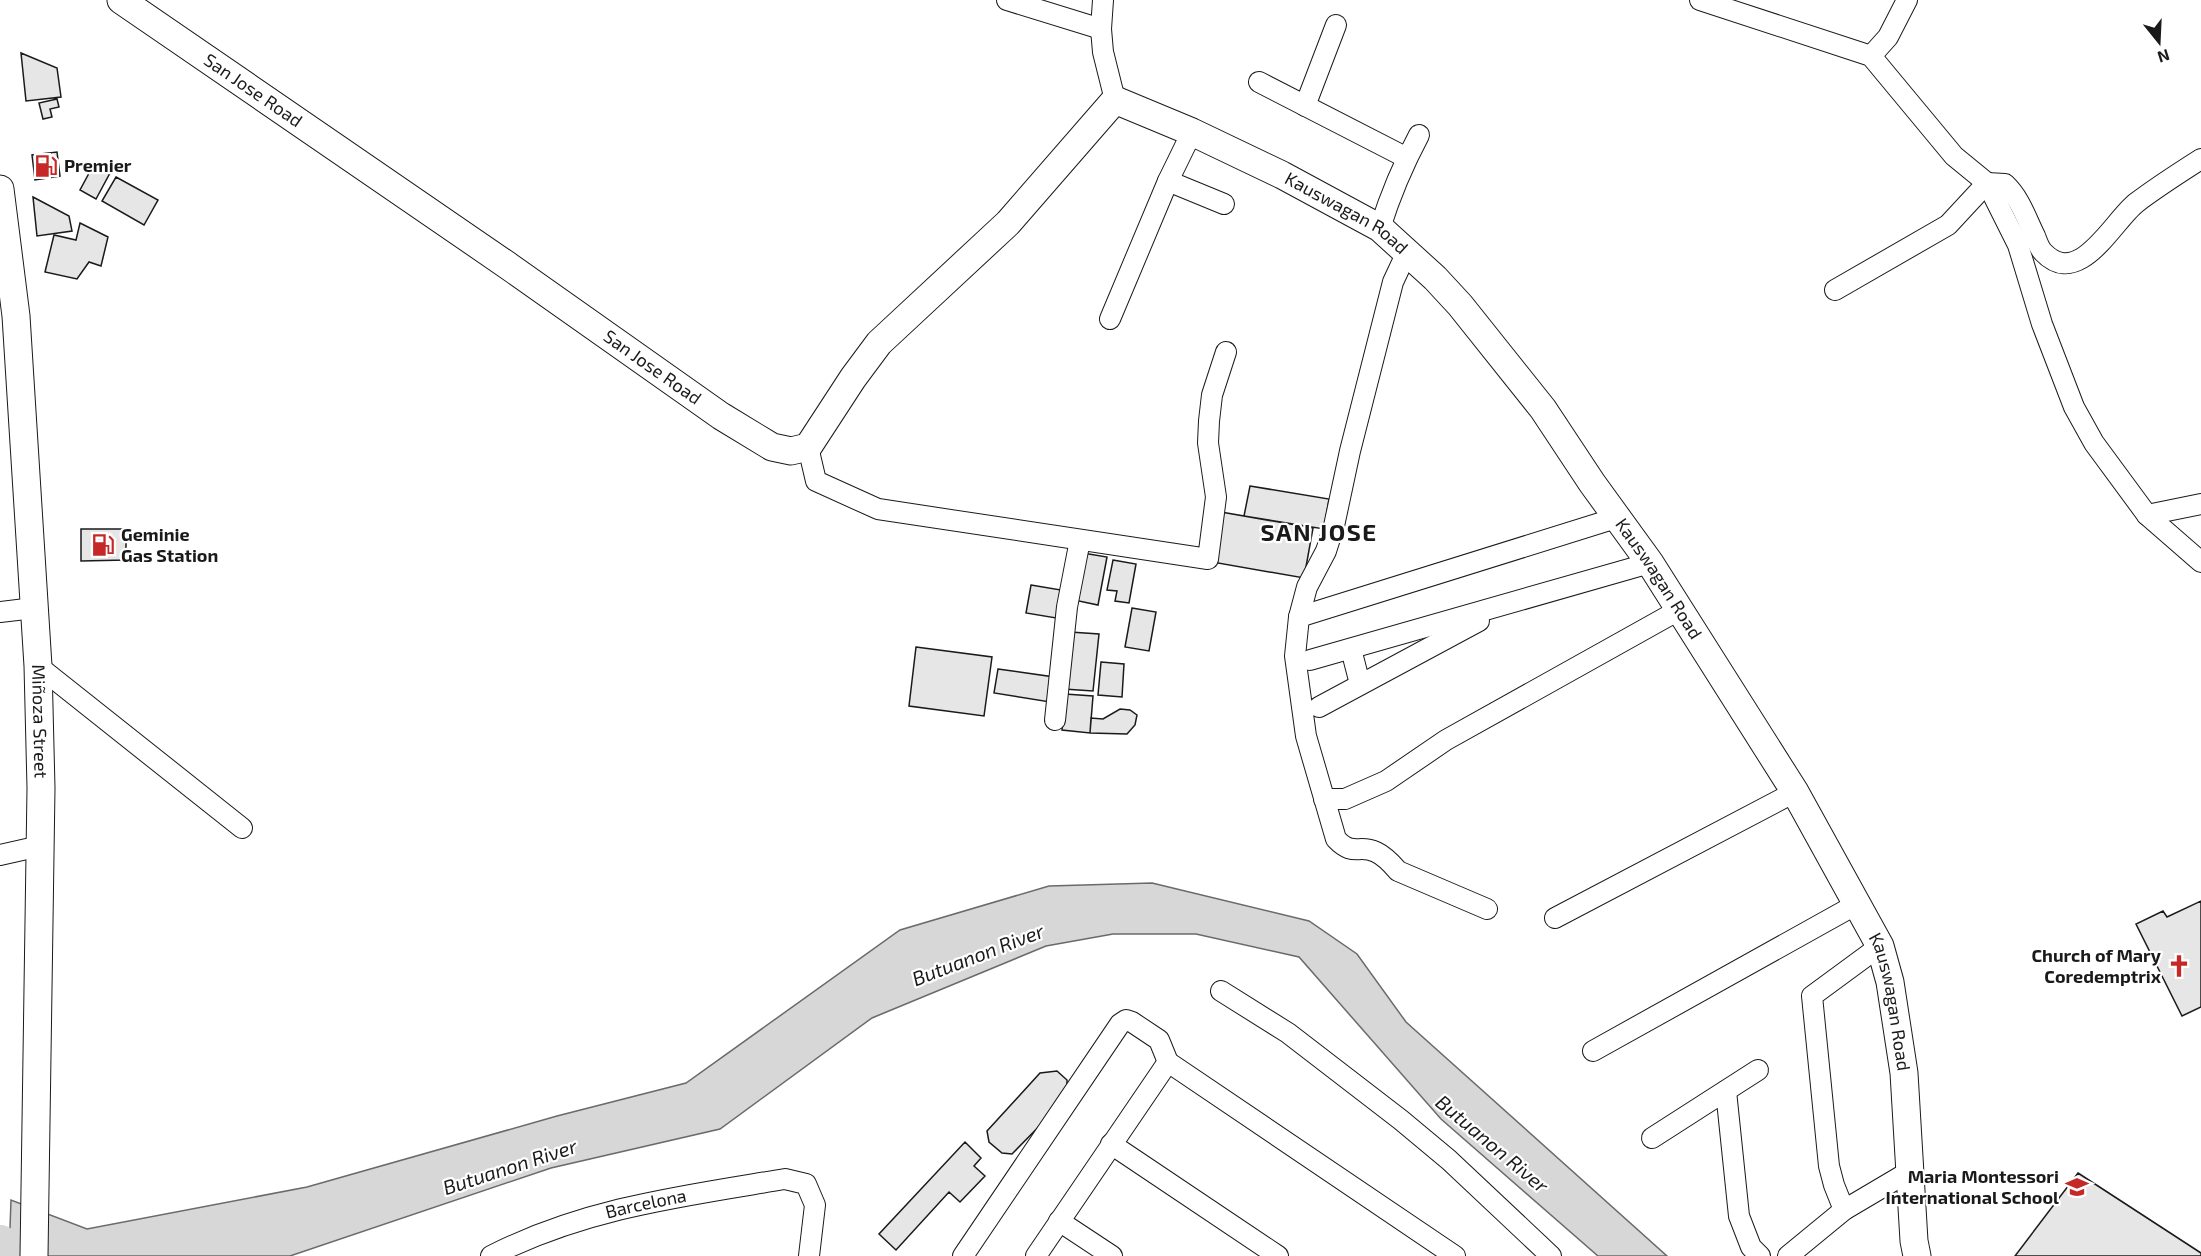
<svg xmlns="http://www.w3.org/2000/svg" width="2201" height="1256" font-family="'Exo 2',sans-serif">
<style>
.water{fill:#d7d7d7;stroke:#6a6a6a;stroke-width:1.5}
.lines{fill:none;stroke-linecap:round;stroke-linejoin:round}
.river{stroke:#d7d7d7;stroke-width:38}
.building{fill:#e6e6e6;stroke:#1a1a1a;stroke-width:1.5}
.street-casing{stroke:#1a1a1a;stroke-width:22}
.secondary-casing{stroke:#1a1a1a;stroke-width:29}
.street{stroke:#fff;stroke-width:20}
.secondary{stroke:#fff;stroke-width:27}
.labels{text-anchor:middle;stroke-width:4.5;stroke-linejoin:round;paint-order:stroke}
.street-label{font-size:18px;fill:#1a1a1a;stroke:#fff}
.poi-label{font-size:18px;font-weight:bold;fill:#1a1a1a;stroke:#fff;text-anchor:start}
.water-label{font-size:20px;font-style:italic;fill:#1a1a1a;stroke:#fff}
.district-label{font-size:24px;font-weight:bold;letter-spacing:1.5px;fill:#1a1a1a;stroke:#fff}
</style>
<rect width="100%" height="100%" fill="#fff"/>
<path class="water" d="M 1152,883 L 1309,921 L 1357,954 L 1406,1022 L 1667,1256 L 1598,1256 L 1441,1119 L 1299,957 L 1196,934 L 1113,934 L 1046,946 L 872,1018 L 720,1129 L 551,1168 L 290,1256 L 9,1256 L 11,1200 L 87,1229 L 307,1187 L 557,1116 L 686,1083 L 900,930 L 1049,886 Z"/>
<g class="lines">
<path class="river" d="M 0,1244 L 7,1251 L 16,1256"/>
</g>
<path class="building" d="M 21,53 L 57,68 L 61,97 L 26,101 Z
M 57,99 L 59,107 L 50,109 L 52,117 L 43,119 L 39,103 Z
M 57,152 L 60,176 L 35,180 L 32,155 Z
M 94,164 L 110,173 L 96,199 L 80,190 Z
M 116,177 L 158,200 L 144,225 L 102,201 Z
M 33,197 L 69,216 L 72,231 L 37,236 Z
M 80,223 L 108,237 L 101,266 L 89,262 L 77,279 L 45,272 L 54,235 L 76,240 Z
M 1250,486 L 1329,499 L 1324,529 L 1244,516 Z
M 1221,512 L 1313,528 L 1304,578 L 1212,562 Z
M 81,529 L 126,529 L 126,560 L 81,561 Z
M 1083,553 L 1107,557 L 1098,605 L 1074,600 Z
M 1113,560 L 1136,564 L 1129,603 L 1115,601 L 1117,591 L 1107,590 Z
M 1031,585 L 1067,591 L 1062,619 L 1026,613 Z
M 1132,608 L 1156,612 L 1149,651 L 1125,647 Z
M 1070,632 L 1099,634 L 1093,691 L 1064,689 Z
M 916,647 L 992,657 L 984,716 L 909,706 Z
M 1101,662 L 1124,664 L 1122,697 L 1098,695 Z
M 998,669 L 1054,677 L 1050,702 L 994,693 Z
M 1065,694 L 1093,696 L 1090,733 L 1062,730 Z
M 1120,709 L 1130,710 L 1137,715 L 1135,725 L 1127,734 L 1090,733 L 1091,718 L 1103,719 Z
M 2201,901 L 2201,1007 L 2182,1016 L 2136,924 L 2163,911 L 2167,917 Z
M 1057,1071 L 1067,1080 L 1067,1098 L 1012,1154 L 1002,1153 L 989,1142 L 987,1131 L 1040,1073 Z
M 965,1142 L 981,1158 L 974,1166 L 985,1176 L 960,1202 L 949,1192 L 896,1250 L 879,1234 Z
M 2078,1173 L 2201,1253 L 2201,1256 L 2015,1256 Z"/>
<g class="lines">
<g class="street-casing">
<g id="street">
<path d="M 1007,0 L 1101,29"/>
<path d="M 1103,0 L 1101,29 L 1103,52 L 1115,100"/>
<path d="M 1700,0 L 1871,56 L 1954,156 L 1987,183 L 2018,245 L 2042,324 L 2074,407 L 2094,443 L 2147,515 L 2201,562"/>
<path d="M 1871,56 L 1888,37 L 1907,0"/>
<path d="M 1259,82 L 1407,158"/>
<path d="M 1305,106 L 1336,25"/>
<path d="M 1168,181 L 1224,204"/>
<path d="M 1987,183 L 2005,184 C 2020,198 2026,218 2035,236 C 2037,241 2039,248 2043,252 C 2079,290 2113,221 2136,203 C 2157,187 2179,173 2201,159"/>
<path d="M 1380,228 C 1390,196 1403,165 1419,135"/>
<path d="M 1407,252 L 1393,282 L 1350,451 L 1334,526 L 1326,551 L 1307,587 L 1299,617 L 1295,656 L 1306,736 L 1336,839 C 1353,857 1359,844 1376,852 C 1385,856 1392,864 1398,871 L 1487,909"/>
<path d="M 1835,290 L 1948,225 L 1987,183"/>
<path d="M 1110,319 L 1168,181 L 1192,132"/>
<path d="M 808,447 L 816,481 L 878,509 L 1208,559 L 1216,497 L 1208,443 L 1209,421 L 1212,395 L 1226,352"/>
<path d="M 2147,515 L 2201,504"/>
<path d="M 0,612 L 34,608"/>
<path d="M 1299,617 L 1616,518"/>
<path d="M 1351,649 L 1360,684"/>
<path d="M 1310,660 L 1650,563"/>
<path d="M 38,666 L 242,828"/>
<path d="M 1319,707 L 1479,621"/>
<path d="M 1055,720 L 1067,607 L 1080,540"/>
<path d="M 1324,799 L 1345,799 L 1386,781 L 1446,740 L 1679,610"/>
<path d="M 0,855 L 40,846"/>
<path d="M 1555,918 L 1795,792"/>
<path d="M 1221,991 L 1288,1033 L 1401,1120 L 1449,1160 L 1551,1256"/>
<path d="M 1593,1051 L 1857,904"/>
<path d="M 1726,1091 L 1739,1216 L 1751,1247 L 1760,1256"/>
<path d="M 1652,1138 L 1758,1070"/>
<path d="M 1111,1144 L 1278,1256"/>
<path d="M 1844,1210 L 1834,1185 L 1829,1166 L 1812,996 L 1880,946"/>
<path d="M 1059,1221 L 1112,1256"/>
<path id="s1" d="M 491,1256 C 585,1208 683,1196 785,1179 L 806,1184 L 815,1205 L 809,1256"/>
<path d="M 963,1256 L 1120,1024 L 1126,1020 L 1132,1022 L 1159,1040 L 1168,1062 L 1455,1256"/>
<path d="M 1036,1256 L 1168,1062"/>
<path d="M 1788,1256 L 1844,1210 L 1910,1171"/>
</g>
</g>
<g class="secondary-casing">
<g id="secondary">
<path id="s2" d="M 121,0 L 507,265 L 721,416 L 772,447 L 791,451 L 808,447 L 853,378 L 879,343 L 1008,223 L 1115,100 L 1192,132 L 1282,175 L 1380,228 L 1435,278 L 1460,305 L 1543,409 L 1592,483 L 1650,563 L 1795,792 L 1880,946 L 1890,982 L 1904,1073 L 1914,1241 L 1917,1256"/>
<path id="s3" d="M 0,189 L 16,316 L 38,666 L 41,788 L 34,1256"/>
</g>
</g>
<use href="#street" class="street"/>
<use href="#secondary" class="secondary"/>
</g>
<defs>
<g id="fuel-bare" transform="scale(1.8)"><path d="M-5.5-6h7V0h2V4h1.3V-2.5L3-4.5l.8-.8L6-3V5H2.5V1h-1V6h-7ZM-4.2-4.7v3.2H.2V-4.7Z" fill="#c62828" stroke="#fff" stroke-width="2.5" paint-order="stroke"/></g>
<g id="church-bare" transform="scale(1.8)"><path d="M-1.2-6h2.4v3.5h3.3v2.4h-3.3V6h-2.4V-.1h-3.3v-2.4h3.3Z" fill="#c62828" stroke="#fff" stroke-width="2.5" paint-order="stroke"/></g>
<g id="school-bare" transform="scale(1.8)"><path d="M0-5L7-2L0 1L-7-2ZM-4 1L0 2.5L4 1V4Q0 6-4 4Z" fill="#c62828" stroke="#fff" stroke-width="2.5" paint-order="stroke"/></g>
</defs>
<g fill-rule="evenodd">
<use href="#fuel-bare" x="46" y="166"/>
<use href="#fuel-bare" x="103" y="545"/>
<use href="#church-bare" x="2179" y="966"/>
<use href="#school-bare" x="2077" y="1187"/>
</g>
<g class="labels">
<g class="street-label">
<text dy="6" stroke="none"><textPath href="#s2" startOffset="160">San Jose Road</textPath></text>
<text dy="6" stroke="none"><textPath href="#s2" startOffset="1550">Kauswagan Road</textPath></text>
<text dy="6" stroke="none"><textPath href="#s2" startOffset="646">San Jose Road</textPath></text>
<text dy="6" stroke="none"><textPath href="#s2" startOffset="2036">Kauswagan Road</textPath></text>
<text dy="6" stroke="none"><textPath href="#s3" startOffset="534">Miñoza Street</textPath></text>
<text dy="6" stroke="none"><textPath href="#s2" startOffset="2522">Kauswagan Road</textPath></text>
<text dy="6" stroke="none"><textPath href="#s1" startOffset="164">Barcelona</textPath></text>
</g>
<g class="poi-label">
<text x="64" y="172">Premier</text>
<text x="121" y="541">Geminie<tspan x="121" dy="21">Gas Station</tspan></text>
<text x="2161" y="962" text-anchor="end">Church of Mary<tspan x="2161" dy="21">Coredemptrix</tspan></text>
<text x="2059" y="1183" text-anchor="end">Maria Montessori<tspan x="2059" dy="21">International School</tspan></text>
</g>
<g class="water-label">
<text transform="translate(978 955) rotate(-21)" y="7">Butuanon River</text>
<text transform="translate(1492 1144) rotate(40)" y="7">Butuanon River</text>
<text transform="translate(510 1167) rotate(-18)" y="7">Butuanon River</text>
</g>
<g class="district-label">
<text x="1319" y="541">SAN JOSE</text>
</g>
</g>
<g transform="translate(2159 42) rotate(162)" stroke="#ffffff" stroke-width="4.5" paint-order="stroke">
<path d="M0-4.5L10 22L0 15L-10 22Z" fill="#1a1a1a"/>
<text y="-9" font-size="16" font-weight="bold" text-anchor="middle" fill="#1a1a1a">N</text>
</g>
</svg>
